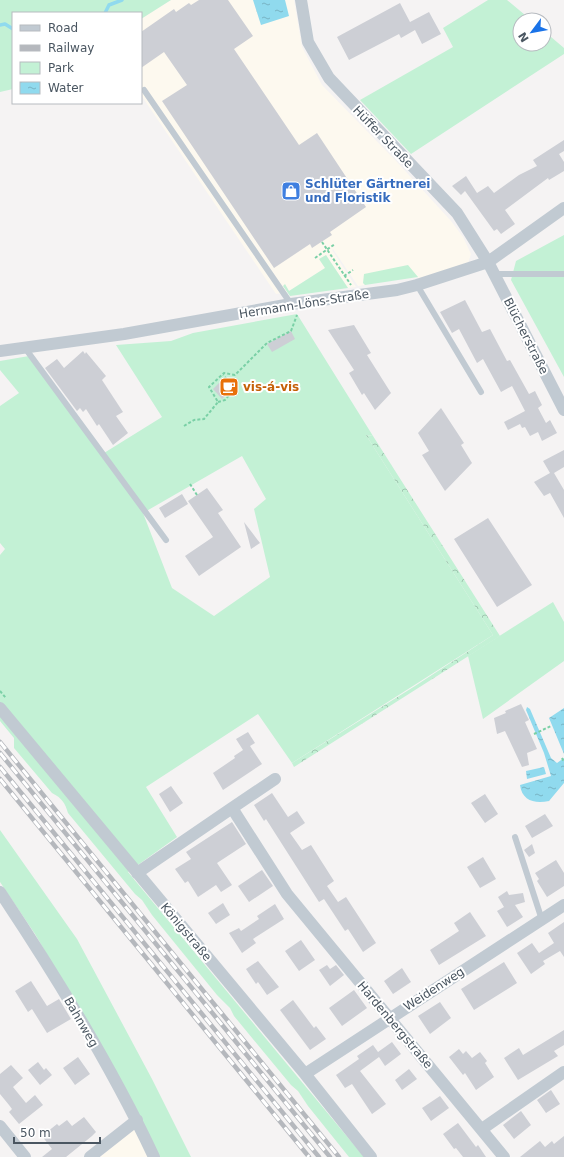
<svg xmlns="http://www.w3.org/2000/svg" width="564" height="1157" font-family="'DejaVu Sans',sans-serif">
<style>
.commercial{fill:#fdf9ef}
.green{fill:#c3f1d5;fill-rule:evenodd}
.forest{fill:url(#forest-crowns)}
.water{fill:url(#water-ripples)}
.lines{fill:none;stroke-linecap:round;stroke-linejoin:round}
.stream{stroke:#90daee;stroke-width:3.5}
.building{fill:#cdcfd5}
.path{stroke:#7ad0a6;stroke-width:2;stroke-dasharray:3 2;stroke-linecap:butt}
.lane{stroke:#c1cad2;stroke-width:6}
.street{stroke:#c1cad2;stroke-width:12}
.rail-casing{stroke:#b5b8bd;stroke-width:4.5}
.rail{stroke:#fff;stroke-width:3;stroke-dasharray:9;stroke-linecap:butt}
.labels{text-anchor:middle;stroke-width:4;stroke-linejoin:round;paint-order:stroke}
.street-label{font-size:12px;fill:#4a5661;stroke:#fff}
.shop-label{font-size:12px;font-weight:bold;fill:#366cbe;stroke:#fff;text-anchor:start}
.food-label{font-size:12px;font-weight:bold;fill:#c56008;stroke:#fff;text-anchor:start}
</style>
<defs>
<pattern id="forest-crowns" width="20" height="18" patternUnits="userSpaceOnUse"><rect width="20" height="18" fill="#c3f1d5"/><path d="M2 6a3 3 0 1 1 6 0M12 15a3 3 0 1 1 6 0" fill="none" stroke="#a0c6b0"/></pattern>
<pattern id="water-ripples" width="26" height="14" patternUnits="userSpaceOnUse"><rect width="26" height="14" fill="#90daee"/><path d="M2 4q2-2 4 0t4 0M15 11q2-2 4 0t4 0" fill="none" stroke="#78b4c4"/></pattern>
</defs>
<rect width="100%" height="100%" fill="#f5f3f3"/>
<path class="commercial" d="M 171,0 L 294,0 L 302,47 L 322,85 L 397,162 L 451,221 L 463,237 L 471,254 L 468,263 L 418,279 L 418,277 L 363,283 L 365,285 L 358,286 L 333,249 L 332,250 L 356,287 L 348,288 L 326,255 L 325,268 L 289,291 L 285,285 L 284,286 L 288,292 L 276,294 L 141,95 L 141,19 Z
M 141,1124 L 158,1157 L 100,1157 Z"/>
<path class="green" d="M 0,0 L 171,0 L 141,19 L 141,13 L 13,13 L 13,89 L 0,92 Z
M 488,0 L 507,0 L 531,20 L 520,20 L 520,44 L 544,44 L 544,31 L 564,48 L 564,54 L 411,154 L 360,100 L 453,47 L 443,28 Z
M 564,235 L 564,377 L 511,280 L 516,261 Z
M 326,255 L 348,288 L 290,296 L 283,286 L 285,284 L 289,291 L 325,268 L 319,259 Z
M 408,265 L 418,277 L 365,285 L 363,283 L 364,274 Z
M 297,314 L 373,436 L 366,435 L 493,635 L 292,763 L 258,714 L 146,787 L 177,837 L 128,872 L 364,1157 L 349,1157 L 308,1106 L 298,1091 L 291,1085 L 234,1016 L 230,1008 L 217,995 L 152,915 L 142,900 L 135,894 L 68,813 C 65,803 62,798 52,793 L 14,748 L 14,738 L 0,721 L 0,555 L 5,549 L 0,543 L 0,406 L 19,393 L 0,370 L 0,361 L 29,356 L 104,453 L 162,417 L 116,345 L 171,341 L 193,333 ZM 242,456 L 266,499 L 254,509 L 270,577 L 214,616 L 172,588 L 143,513 Z
M 553,602 L 564,622 L 564,661 L 483,719 L 468,656 Z
M 0,830 L 77,939 L 152,1079 L 191,1157 L 158,1157 L 87,1023 L 35,934 L 0,882 Z"/>
<path class="forest" d="M 366,435 L 373,436 L 500,636 L 294,767 L 292,763 L 415,686 L 493,635 Z"/>
<path class="water" d="M 253,0 L 285,0 L 289,16 L 261,25 Z
M 527,707 L 530,709 L 551,758 L 557,763 L 564,758 L 564,783 L 549,801 C 535,804 522,801 520,785 L 551,776 L 544,753 L 526,710 Z
M 564,708 L 564,754 L 549,718 Z
M 544,767 L 546,774 L 527,779 L 526,771 Z"/>
<g class="lines">
<path class="stream" d="M 105,13 L 109,5 L 122,0
M 0,25 L 5,24 L 13,29"/>
</g>
<path class="building" d="M 199,0 L 228,0 L 253,36 L 234,49 L 299,145 L 317,133 L 366,207 L 330,232 L 332,235 L 312,248 L 310,244 L 274,268 L 162,101 L 187,85 L 164,52 L 141,68 L 141,32 L 174,9 L 176,12 L 189,3 L 191,5 Z
M 400,3 L 410,22 L 429,12 L 441,34 L 422,44 L 415,30 L 401,38 L 399,34 L 349,60 L 337,37 Z
M 564,140 L 564,151 L 559,154 L 564,162 L 564,171 L 549,180 L 548,178 L 505,210 L 515,224 L 501,234 L 497,229 L 494,231 L 465,191 L 461,195 L 452,186 L 466,176 L 477,193 L 488,186 L 494,193 L 519,175 L 537,166 L 533,160 Z
M 465,300 L 482,332 L 490,329 L 507,361 L 510,360 L 529,394 L 535,391 L 542,405 L 538,408 L 546,423 L 550,420 L 557,433 L 542,441 L 538,432 L 530,436 L 525,427 L 522,428 L 520,424 L 508,430 L 504,422 L 525,411 L 512,386 L 501,392 L 483,359 L 477,363 L 459,329 L 452,333 L 440,312 Z
M 354,325 L 371,353 L 367,355 L 391,393 L 375,410 L 364,393 L 362,395 L 349,373 L 354,370 L 328,330 Z
M 291,331 L 295,339 L 272,352 L 267,344 Z
M 83,351 L 85,354 L 86,352 L 106,376 L 102,380 L 123,412 L 116,416 L 128,433 L 113,445 L 99,424 L 97,426 L 86,409 L 83,412 L 80,408 L 77,411 L 45,368 L 57,359 L 64,368 Z
M 224,378 L 234,388 L 222,399 L 213,389 Z
M 441,408 L 464,443 L 461,445 L 472,463 L 445,491 L 422,455 L 429,451 L 418,433 Z
M 564,450 L 564,467 L 554,473 L 564,490 L 564,518 L 550,493 L 544,496 L 534,482 L 550,473 L 543,461 Z
M 207,488 L 223,510 L 218,513 L 241,547 L 199,576 L 185,556 L 213,537 L 188,501 Z
M 182,494 L 188,504 L 165,518 L 159,508 Z
M 488,518 L 532,585 L 497,607 L 454,539 Z
M 244,522 L 260,543 L 251,549 Z
M 521,704 L 529,720 L 525,722 L 537,749 L 527,753 L 529,765 L 522,767 L 505,731 L 497,734 L 494,718 L 506,713 L 505,711 Z
M 248,732 L 255,743 L 250,746 L 262,764 L 223,790 L 213,773 L 235,758 L 234,756 L 243,750 L 236,739 Z
M 171,786 L 183,803 L 170,812 L 159,794 Z
M 272,793 L 288,817 L 297,811 L 305,823 L 290,833 L 302,850 L 311,845 L 334,881 L 327,886 L 338,902 L 346,897 L 376,943 L 363,952 L 348,929 L 345,931 L 324,899 L 319,902 L 266,819 L 264,821 L 254,805 Z
M 485,794 L 498,814 L 485,823 L 471,803 Z
M 545,814 L 553,826 L 532,838 L 525,826 Z
M 232,822 L 246,844 L 217,863 L 232,885 L 221,892 L 216,885 L 198,897 L 188,881 L 185,883 L 175,869 L 191,859 L 186,852 Z
M 532,844 L 535,853 L 529,857 L 524,850 Z
M 483,857 L 496,879 L 480,888 L 467,867 Z
M 556,860 L 564,873 L 564,886 L 547,897 L 537,881 L 539,879 L 535,873 Z
M 262,870 L 273,886 L 249,902 L 238,886 Z
M 507,891 L 509,895 L 523,893 L 525,902 L 515,905 L 523,917 L 507,927 L 497,911 L 504,907 L 498,897 Z
M 223,903 L 230,915 L 216,924 L 208,913 Z
M 275,904 L 284,919 L 253,939 L 256,943 L 242,953 L 229,933 L 239,928 L 241,931 L 259,919 L 257,916 Z
M 470,912 L 486,936 L 439,965 L 430,950 L 459,931 L 454,923 Z
M 564,922 L 564,957 L 560,951 L 543,961 L 545,964 L 531,974 L 517,953 L 532,943 L 539,953 L 554,943 L 548,933 Z
M 301,940 L 315,960 L 299,971 L 285,951 Z
M 258,961 L 279,987 L 267,995 L 258,982 L 256,984 L 246,969 Z
M 504,962 L 517,983 L 474,1010 L 461,989 Z
M 327,965 L 330,969 L 336,965 L 344,975 L 330,986 L 319,970 Z
M 402,968 L 411,982 L 393,994 L 384,981 Z
M 31,981 L 47,1006 L 59,999 L 71,1019 L 47,1033 L 32,1009 L 28,1012 L 15,991 Z
M 354,990 L 367,1008 L 342,1026 L 329,1008 Z
M 293,1000 L 314,1028 L 316,1026 L 326,1039 L 310,1050 L 280,1010 Z
M 440,1002 L 451,1018 L 430,1034 L 418,1016 Z
M 564,1030 L 564,1045 L 554,1051 L 558,1056 L 518,1080 L 504,1058 L 519,1048 L 523,1055 Z
M 392,1042 L 401,1054 L 385,1066 L 379,1057 L 360,1071 L 386,1104 L 372,1114 L 352,1084 L 345,1088 L 336,1075 L 359,1059 L 357,1056 L 373,1045 L 378,1052 Z
M 459,1049 L 463,1054 L 466,1051 L 472,1058 L 480,1052 L 487,1061 L 485,1063 L 494,1077 L 476,1090 L 465,1073 L 463,1075 L 449,1057 Z
M 78,1057 L 90,1074 L 75,1085 L 63,1068 Z
M 38,1062 L 44,1070 L 46,1068 L 52,1075 L 40,1085 L 28,1070 Z
M 11,1065 L 23,1078 L 13,1087 L 26,1103 L 35,1095 L 43,1105 L 19,1124 L 9,1112 L 12,1109 L 9,1105 L 0,1094 L 0,1074 Z
M 409,1069 L 417,1079 L 402,1090 L 395,1080 Z
M 551,1090 L 560,1104 L 546,1113 L 537,1100 Z
M 440,1096 L 449,1108 L 431,1121 L 422,1108 Z
M 521,1111 L 531,1125 L 514,1139 L 503,1125 Z
M 84,1117 L 96,1132 L 92,1136 L 66,1157 L 42,1157 L 52,1149 L 42,1136 L 57,1124 L 59,1126 L 67,1120 L 72,1126 Z
M 458,1123 L 476,1147 L 478,1145 L 486,1157 L 463,1157 L 456,1148 L 454,1149 L 443,1134 Z
M 564,1136 L 564,1157 L 520,1157 L 540,1141 L 545,1147 L 552,1141 L 554,1144 Z"/>
<g class="lines">
<path class="path" d="M 322,242 L 351,285
M 315,258 L 335,244
M 344,276 L 353,270
M 218,402 L 225,400 L 235,388 L 223,375
M 184,426 L 194,420 L 204,419 L 218,402 L 209,387 L 224,373 L 235,375 L 267,343 L 291,331 L 297,315
M 190,484 L 197,495
M 0,691 L 6,698
M 534,734 L 551,726
M 562,758 L 564,762"/>
<path class="lane" d="M 144,90 L 291,304
M 494,274 L 564,274
M 417,285 L 481,392
M 25,348 L 166,540
M 515,837 L 542,920"/>
<path class="street" d="M 301,0 L 308,42 L 329,78 L 457,213 L 488,262 L 564,410
M 0,351 L 124,334 L 291,304 L 397,290 L 417,285 L 488,262 L 564,208
M 0,708 L 305,1074 L 371,1157
M 232,808 L 275,779
M 137,873 L 232,808 L 287,894 L 504,1157
M 0,892 C 56,976 111,1065 154,1157
M 305,1074 L 564,905
M 0,1126 L 25,1157
M 482,1129 L 564,1072
M 90,1157 L 137,1120"/>
<g class="rail-casing">
<path id="rail" d="M 0,742 L 339,1157
M 0,753 L 330,1157
M 0,767 L 319,1157
M 0,779 L 309,1157"/>
</g>
<use href="#rail" class="rail"/>
</g>
<defs>
<g id="shop-square" transform="scale(1)"><rect x="-9" y="-9" width="18" height="18" rx="4" fill="#3f7fe0" stroke="#fff"/><path d="M-5-2.5h2.3a2.7 3.5 0 0 1 5.4 0H5L5.5 6h-11ZM-1.5-2.5h3a1.5 2.3 0 0 0-3 0Z" fill="#fff"/></g>
<g id="cafe-square" transform="scale(1)"><rect x="-9" y="-9" width="18" height="18" rx="4" fill="#e8710a" stroke="#fff"/><path d="M-5.5-4.5H6V0H3Q3 3.5 0 3.5H-2.5Q-5.5 3.5-5.5 0ZM3-3.2v2h1.7v-2ZM-6 4.5H4V6H-6Z" fill="#fff"/></g>
</defs>
<g fill-rule="evenodd">
<use href="#shop-square" x="291" y="191"/>
<use href="#cafe-square" x="229" y="387"/>
</g>
<g class="labels">
<g class="street-label">
<text transform="translate(383 137) rotate(46)" y="4">Hüffer Straße</text>
<text transform="translate(304 304) rotate(-9)" y="4">Hermann-Löns-Straße</text>
<text transform="translate(526 336) rotate(63)" y="4">Blücherstraße</text>
<text transform="translate(186 932) rotate(50)" y="4">Königstraße</text>
<text transform="translate(434 989) rotate(-33)" y="4">Weidenweg</text>
<text transform="translate(81 1022) rotate(60)" y="4">Bahnweg</text>
<text transform="translate(395 1025) rotate(50)" y="4">Hardenbergstraße</text>
</g>
<g class="shop-label">
<text x="305" y="188">Schlüter Gärtnerei<tspan x="305" dy="14">und Floristik</tspan></text>
</g>
<g class="food-label">
<text x="243" y="391">vis-á-vis</text>
</g>
</g>
<rect x="12" y="12" width="130" height="92" fill="#ffffff" stroke="#b7bbc0"/>
<rect x="20" y="25" width="20" height="6" fill="#c1cad2" stroke="#b7bbc0"/>
<text x="48" y="32" font-size="12" fill="#4a5661">Road</text>
<rect x="20" y="45" width="20" height="6" fill="#b5b8bd" stroke="#b7bbc0"/>
<text x="48" y="52" font-size="12" fill="#4a5661">Railway</text>
<rect x="20" y="62" width="20" height="12" fill="#c3f1d5" stroke="#b7bbc0"/>
<text x="48" y="72" font-size="12" fill="#4a5661">Park</text>
<rect x="20" y="82" width="20" height="12" fill="url(#water-ripples)" stroke="#b7bbc0"/>
<text x="48" y="92" font-size="12" fill="#4a5661">Water</text>
<g transform="translate(532 32) rotate(238)"><circle r="19" fill="#ffffff" stroke="#b7bbc0"/>
<path d="M0-3L7 15L0 10L-7 15Z" fill="#1a73e8"/>
<text y="-6" font-size="11" font-weight="bold" text-anchor="middle" fill="#4a5661">N</text>
</g>
<path d="M14 1137v6h86v-6" fill="none" stroke="#4a5661" stroke-width="2"/>
<text x="20" y="1137" font-size="12" fill="#4a5661" stroke="#ffffff" stroke-width="3" paint-order="stroke">50 m</text>
</svg>
